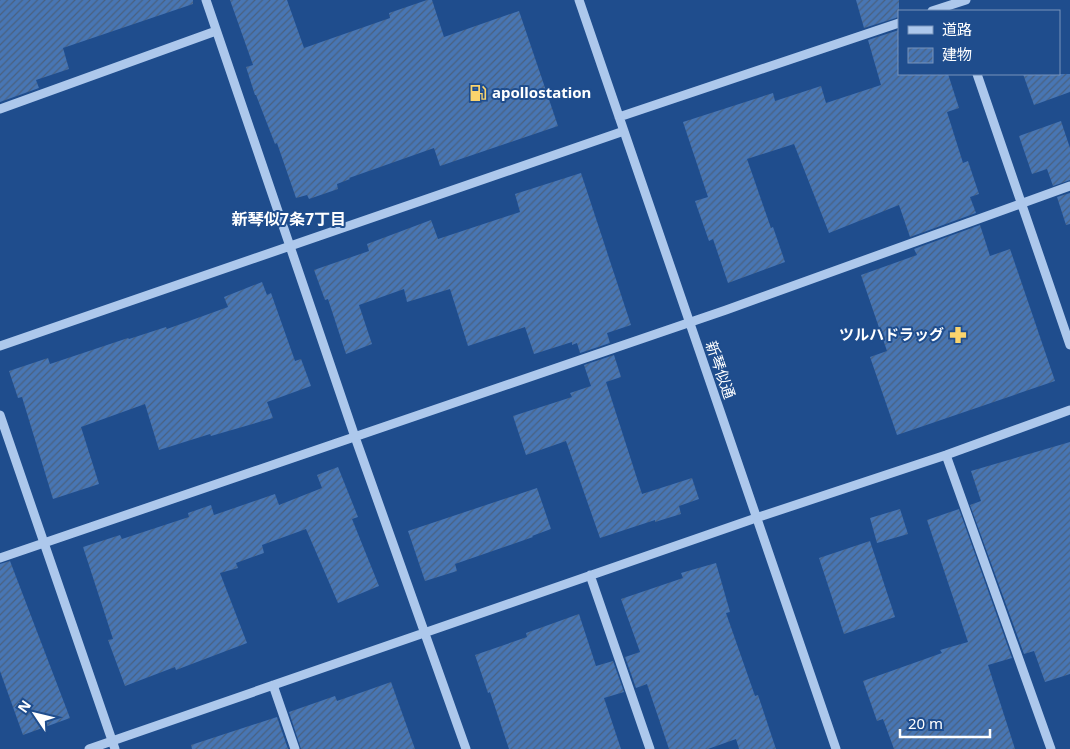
<svg xmlns="http://www.w3.org/2000/svg" width="1070" height="749" font-family="'Noto Sans','Noto Sans JP',sans-serif">
<style>
.building{fill:url(#building-hatch)}
.lines{fill:none;stroke-linecap:round;stroke-linejoin:round}
.minor{stroke:#adc8ec;stroke-width:9}
.labels{text-anchor:middle;stroke-width:4;stroke-linejoin:round;paint-order:stroke}
.poi-label{font-size:15px;font-weight:bold;fill:#fff;stroke:#1f4d8d;text-anchor:start}
.street-label{font-size:15px;fill:#fff;stroke:#1f4d8d}
.neighbourhood-label{font-size:16px;font-weight:bold;fill:#fff;stroke:#1f4d8d}
</style>
<defs>
<pattern id="building-hatch" width="6" height="6" patternUnits="userSpaceOnUse" patternTransform="scale(1.25)"><rect width="6" height="6" fill="#4876b4"/><path d="M-1 1l2-2M0 6l6-6M5 7l2-2" fill="none" stroke="#4a6180"/></pattern>
</defs>
<rect width="100%" height="100%" fill="#1f4d8d"/>
<path class="building" d="M 0,0 L 193,0 L 193,4 L 63,48 L 69,69 L 36,80 L 39,88 L 0,102 Z
M 230,0 L 287,0 L 304,48 L 390,18 L 389,13 L 427,0 L 432,0 L 444,37 L 519,11 L 558,126 L 440,166 L 434,148 L 349,178 L 350,179 L 337,184 L 338,189 L 309,199 L 307,195 L 296,198 L 277,143 L 275,144 L 256,95 L 255,95 L 246,67 L 253,65 Z
M 856,0 L 899,0 L 899,17 L 864,28 Z
M 899,30 L 899,74 L 948,74 L 959,108 L 947,112 L 963,163 L 968,161 L 979,194 L 970,197 L 976,213 L 910,237 L 899,205 L 829,233 L 794,144 L 747,159 L 771,228 L 773,227 L 785,262 L 728,283 L 713,239 L 709,241 L 695,201 L 708,197 L 683,122 L 773,93 L 775,101 L 821,86 L 826,103 L 881,85 L 868,40 Z
M 1023,74 L 1070,74 L 1070,92 L 1034,105 Z
M 1061,121 L 1070,148 L 1070,180 L 1053,186 L 1047,169 L 1032,174 L 1019,136 Z
M 581,173 L 631,325 L 607,333 L 610,343 L 580,353 L 577,343 L 572,345 L 572,342 L 534,354 L 525,327 L 468,346 L 450,289 L 407,302 L 404,289 L 359,305 L 372,344 L 346,354 L 328,299 L 325,300 L 314,270 L 369,251 L 367,244 L 431,220 L 438,239 L 520,212 L 515,194 Z
M 1070,193 L 1070,224 L 1066,225 L 1057,197 Z
M 980,225 L 990,256 L 1010,249 L 1055,381 L 897,435 L 870,357 L 887,351 L 861,275 L 917,255 L 914,249 Z
M 262,282 L 267,295 L 271,293 L 295,361 L 301,359 L 311,386 L 267,402 L 273,418 L 211,436 L 210,434 L 159,450 L 145,404 L 81,427 L 99,484 L 53,499 L 22,397 L 18,398 L 9,371 L 48,358 L 50,364 L 128,338 L 129,339 L 166,327 L 167,329 L 228,307 L 224,297 Z
M 614,355 L 621,377 L 606,382 L 642,494 L 692,478 L 699,499 L 679,506 L 681,514 L 655,522 L 655,520 L 600,538 L 566,441 L 526,455 L 513,416 L 572,397 L 570,393 L 591,386 L 584,365 Z
M 1070,442 L 1070,674 L 1045,682 L 1034,651 L 1024,654 L 970,505 L 981,501 L 971,471 Z
M 338,467 L 358,517 L 352,519 L 379,586 L 338,603 L 306,529 L 262,545 L 264,553 L 236,563 L 238,568 L 220,573 L 247,643 L 176,670 L 175,667 L 125,686 L 108,640 L 113,639 L 83,547 L 120,535 L 122,539 L 189,517 L 188,513 L 211,505 L 214,515 L 275,494 L 279,505 L 322,488 L 317,475 Z
M 537,488 L 551,529 L 532,536 L 533,537 L 455,564 L 457,571 L 425,581 L 408,531 Z
M 900,509 L 908,534 L 877,543 L 870,518 Z
M 959,509 L 1012,658 L 988,665 L 1015,749 L 894,749 L 883,719 L 877,721 L 863,681 L 942,653 L 940,650 L 968,642 L 927,520 Z
M 870,541 L 895,617 L 844,634 L 819,558 Z
M 10,561 L 70,718 L 23,735 L 0,671 L 0,564 Z
M 716,563 L 730,612 L 726,613 L 755,696 L 758,695 L 776,749 L 739,749 L 736,739 L 708,749 L 669,749 L 647,684 L 636,688 L 625,657 L 640,652 L 621,599 L 683,578 L 681,573 Z
M 579,614 L 596,666 L 613,661 L 624,692 L 604,698 L 621,749 L 509,749 L 490,692 L 488,693 L 475,655 L 527,637 L 526,633 Z
M 391,682 L 415,749 L 301,749 L 289,712 L 335,696 L 337,701 Z
M 277,717 L 288,749 L 192,749 L 191,745 Z"/>
<g class="lines">
<path class="minor" d="M 206,0 L 355,437 L 466,749
M 579,0 L 836,749
M 932,11 L 966,0
M 977,74 L 1070,345
M 0,109 L 216,31
M 619,117 L 899,23
M 0,346 L 624,131
M 0,415 L 115,749
M 946,455 L 1051,749
M 0,558 L 726,310 L 1070,186
M 590,575 L 650,749
M 273,685 L 295,749
M 89,749 L 756,518 L 946,455 L 1070,410"/>
</g>
<defs>
<g id="fuel-bare" transform="scale(1.35)"><path d="M-5.5-6h7V0h2V4h1.3V-2.5L3-4.5l.8-.8L6-3V5H2.5V1h-1V6h-7ZM-4.2-4.7v3.2H.2V-4.7Z" fill="#fad46d" stroke="#1f4d8d" stroke-width="2.5" paint-order="stroke"/></g>
<g id="pharmacy-bare" transform="scale(1.35)"><path d="M-2-6h4v4h4v4h-4v4h-4v-4h-4v-4h4Z" fill="#fad46d" stroke="#1f4d8d" stroke-width="2.5" paint-order="stroke"/></g>
</defs>
<g fill-rule="evenodd">
<use href="#fuel-bare" x="478" y="93"/>
<use href="#pharmacy-bare" x="958" y="335"/>
</g>
<g class="labels">
<g class="poi-label">
<text x="492" y="98">apollostation</text>
<text x="944" y="340" text-anchor="end">ツルハドラッグ</text>
</g>
<g class="street-label">
<text transform="translate(720 370) rotate(71)" y="5">新琴似通</text>
</g>
<g class="neighbourhood-label">
<text x="289" y="225">新琴似7条7丁目</text>
</g>
</g>
<rect x="898" y="10" width="162" height="65" fill="#1f4d8d" stroke="#7994bb"/>
<rect x="908" y="26" width="25" height="8" fill="#adc8ec" stroke="#7994bb"/>
<text x="942" y="35" font-size="15" fill="#ffffff">道路</text>
<rect x="908" y="48" width="25" height="15" fill="url(#building-hatch)" stroke="#7994bb"/>
<text x="942" y="60" font-size="15" fill="#ffffff">建物</text>
<g transform="translate(35 714) rotate(305)" stroke="#1f4d8d" stroke-width="4" paint-order="stroke">
<path d="M0-4L9 19L0 12L-9 19Z" fill="#ffffff"/>
<text y="-8" font-size="14" font-weight="bold" text-anchor="middle" fill="#ffffff">N</text>
</g>
<path d="M900 729v8h90v-8" fill="none" stroke="#ffffff" stroke-width="2.5"/>
<text x="908" y="729" font-size="15" fill="#ffffff" stroke="#1f4d8d" stroke-width="4" paint-order="stroke">20 m</text>
</svg>
